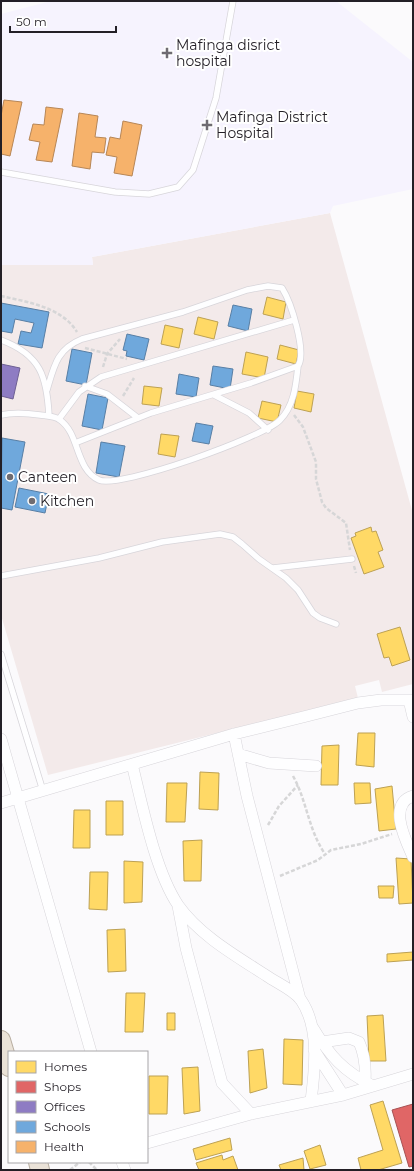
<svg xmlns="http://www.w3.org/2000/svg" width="414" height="1171" font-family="Montserrat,sans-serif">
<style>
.education{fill:#f3eaea}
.medical{fill:#f6f3fe}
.homes{fill:#ffd966;stroke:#bda153}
.shops{fill:#e06666;stroke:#a75153}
.offices{fill:#8e7cc3;stroke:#6e6094}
.schools{fill:#6fa8dc;stroke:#587fa5}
.health{fill:#f6b26b;stroke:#b78656}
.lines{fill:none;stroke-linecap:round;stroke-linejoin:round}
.service-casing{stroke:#d7d5da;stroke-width:7}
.minor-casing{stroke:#d7d5da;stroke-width:12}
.trunk-casing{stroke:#b8aea1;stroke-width:20}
.path{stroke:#d6d6d7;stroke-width:2.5;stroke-dasharray:4 2;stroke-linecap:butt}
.service{stroke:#fefeff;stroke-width:5.5}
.minor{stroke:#fefeff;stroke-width:11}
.trunk{stroke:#eae2d8;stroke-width:18}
.poi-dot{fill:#6f6c71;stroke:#fff;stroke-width:1.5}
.labels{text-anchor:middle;stroke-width:4;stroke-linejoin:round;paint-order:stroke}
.poi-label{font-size:14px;fill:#231f26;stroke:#fff;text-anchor:start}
</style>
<rect width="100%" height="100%" fill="#fbfafc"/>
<path class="education" d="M 330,213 L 413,514 L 413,684 L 382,692 L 379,680 L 355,686 L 358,698 L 48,775 L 1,615 L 1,265 L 93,265 L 92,257 Z"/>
<path class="medical" d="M 51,1 L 336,1 L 413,62 L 413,189 L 333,206 L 330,213 L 92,257 L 93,265 L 1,265 L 1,14 Z"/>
<path class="homes" d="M 267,297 L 286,302 L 283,319 L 263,314 Z
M 198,317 L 218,322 L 214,339 L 194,334 Z
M 165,325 L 183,329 L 179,348 L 161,344 Z
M 280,345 L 299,350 L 296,364 L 277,359 Z
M 246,352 L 268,357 L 264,378 L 242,374 Z
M 144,386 L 162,388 L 159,406 L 142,404 Z
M 297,391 L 314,394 L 311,412 L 294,408 Z
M 262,401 L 281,405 L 277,422 L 258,418 Z
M 161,434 L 179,436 L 175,457 L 158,454 Z
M 371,527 L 372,532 L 376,531 L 383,550 L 378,552 L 384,567 L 364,574 L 351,538 L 356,536 L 355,533 Z
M 400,627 L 410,660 L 392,666 L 389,657 L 384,658 L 377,634 Z
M 358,733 L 375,733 L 374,767 L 356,765 Z
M 339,745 L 338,785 L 321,785 L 322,746 Z
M 200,772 L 219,773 L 218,810 L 199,809 Z
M 167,783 L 187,783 L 185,822 L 166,822 Z
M 354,783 L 370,783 L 371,803 L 355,804 Z
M 392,786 L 396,829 L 379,831 L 375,789 Z
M 106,801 L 123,801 L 123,835 L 106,835 Z
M 74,810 L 90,810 L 90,848 L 73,848 Z
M 202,840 L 201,881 L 184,881 L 183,841 Z
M 396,858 L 411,859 L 413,903 L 399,904 Z
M 124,861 L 143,862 L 142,902 L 124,903 Z
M 90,872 L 108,872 L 107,910 L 89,909 Z
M 378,886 L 394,886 L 393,898 L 379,898 Z
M 125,929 L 126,971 L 108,972 L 107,930 Z
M 413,952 L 413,960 L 387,962 L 387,954 Z
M 126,993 L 145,993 L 143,1032 L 125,1032 Z
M 167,1013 L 175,1013 L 175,1030 L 167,1030 Z
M 383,1015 L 386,1061 L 369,1061 L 367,1016 Z
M 284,1039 L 303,1040 L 302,1085 L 283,1084 Z
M 263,1049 L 267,1088 L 250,1093 L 248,1051 Z
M 198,1067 L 200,1111 L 184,1114 L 182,1068 Z
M 149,1076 L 168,1076 L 167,1114 L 149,1114 Z
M 383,1101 L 402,1163 L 378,1170 L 361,1170 L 358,1158 L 383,1150 L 370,1105 Z
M 230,1138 L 232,1150 L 196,1160 L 193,1149 Z
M 320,1145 L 326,1165 L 310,1169 L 304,1151 Z
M 222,1155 L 223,1160 L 233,1156 L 238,1170 L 199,1170 L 196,1163 Z
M 303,1158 L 304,1170 L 281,1170 L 279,1165 Z"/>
<path class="shops" d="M 413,1104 L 413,1166 L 409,1167 L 392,1110 Z"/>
<path class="offices" d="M 1,364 L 20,368 L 13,399 L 1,396 Z"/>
<path class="schools" d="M 1,303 L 49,312 L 42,348 L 18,344 L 21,331 L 31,333 L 34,323 L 15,319 L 12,333 L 1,331 Z
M 233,305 L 252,309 L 248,331 L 228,326 Z
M 127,334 L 149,339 L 144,360 L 126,356 L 127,351 L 123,350 Z
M 72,349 L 92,353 L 86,385 L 66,381 Z
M 213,366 L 233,369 L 230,389 L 210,385 Z
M 179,374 L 199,378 L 196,397 L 176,394 Z
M 88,394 L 108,398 L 102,430 L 82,426 Z
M 196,423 L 213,426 L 209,444 L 192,441 Z
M 2,438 L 25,442 L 12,510 L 1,508 Z
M 101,442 L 125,446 L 119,477 L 96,473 Z
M 19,488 L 49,494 L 45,513 L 15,507 Z"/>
<path class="health" d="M 4,100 L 22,102 L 10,156 L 1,154 L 1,116 Z
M 46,107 L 63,109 L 52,162 L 36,160 L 40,142 L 29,140 L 33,124 L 44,125 Z
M 79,113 L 98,116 L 95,137 L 106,138 L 104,153 L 92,152 L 90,169 L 72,166 Z
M 123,121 L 142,125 L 132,176 L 114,173 L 117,157 L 106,155 L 110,137 L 120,139 Z"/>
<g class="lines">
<g class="service-casing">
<path id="service" d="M 1,172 L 115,192 L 149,194 L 178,187 L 193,170 L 216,98 L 233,1
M 1,340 C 41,355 47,377 49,416
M 85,386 L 107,394 L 138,418
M 47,390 C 54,366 57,349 82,339 L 183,312 L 247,290 L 268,286 L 282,288 C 291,302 307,352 298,366 L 251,383 L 151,413 L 75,443
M 214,395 L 249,413 L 268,430
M 1,415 C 14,412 26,413 40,415 C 46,416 55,416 60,420 C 80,434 75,469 99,480 C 119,489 264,437 280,420 C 294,406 296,385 298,366
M 59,419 L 79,392 L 101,377 L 294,320
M 273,568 L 352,559
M 1,576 L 99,558 L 162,542 L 220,534 L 233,537 L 242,544 L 259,559 L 286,578 L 298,590 L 313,613 L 320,618 L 336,624
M 1,654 L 43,791"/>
</g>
<g class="minor-casing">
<path id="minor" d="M 409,700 L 413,717
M 234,734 L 247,796 L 300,999
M 1,739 L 91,1052
M 238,754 L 269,763 L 316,766
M 132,764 C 142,804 155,871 178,905 C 199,935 236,956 267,976 C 277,983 294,990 301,1000 C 320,1028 315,1069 311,1101
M 413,796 C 387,804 406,841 413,857
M 1,803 L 234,734 L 307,716 L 358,703 L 381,700 L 413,700
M 178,906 L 186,948 L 222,1083 L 251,1114
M 313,1028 C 330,1056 343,1071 373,1086
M 322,1042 L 349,1038 L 359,1042 C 365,1055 366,1067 365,1082
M 314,1050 L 343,1095
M 147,1143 L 251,1114 L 343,1095 L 413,1074
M 122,1162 L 125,1170"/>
</g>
<g class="trunk-casing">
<path id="trunk" d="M 1,1040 L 9,1067
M 38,1162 L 40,1170"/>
</g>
<path class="path" d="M 1,296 C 27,302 62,307 77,332
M 85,348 L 127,359
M 103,367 L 107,354 L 120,339
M 123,396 L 134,378
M 294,415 L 303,427 L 316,462 L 316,479 L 322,502 L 326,508 L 346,523 L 350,550
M 354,566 L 356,573
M 293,776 C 307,801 308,829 325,854
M 268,825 L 279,806 L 298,785
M 280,876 L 318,860 L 331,850 L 361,844 L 392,834
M 89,1162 L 97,1170
M 70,1170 L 80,1162"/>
<use href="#service" class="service"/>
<use href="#minor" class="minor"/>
<use href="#trunk" class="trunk"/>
</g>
<g class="poi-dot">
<path d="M165 47h4v4h4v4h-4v4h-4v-4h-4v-4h4z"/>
<path d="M205 119h4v4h4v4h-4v4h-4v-4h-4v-4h4z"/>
<circle cx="10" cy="477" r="4"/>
<circle cx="32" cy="501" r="4"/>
</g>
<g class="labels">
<g class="poi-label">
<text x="176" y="50">Mafinga disrict<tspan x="176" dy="16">hospital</tspan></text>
<text x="216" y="122">Mafinga District<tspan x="216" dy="16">Hospital</tspan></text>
<text x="18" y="482">Canteen</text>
<text x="40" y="506">Kitchen</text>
</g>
</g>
<rect width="414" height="1171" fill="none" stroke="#231f26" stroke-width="4"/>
<rect x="8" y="1051" width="140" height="112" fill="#ffffff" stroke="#a7a5a8"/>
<rect x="16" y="1061" width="20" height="12" fill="#ffd966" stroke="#a7a5a8"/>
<text x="44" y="1071" font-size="12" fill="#231f26">Homes</text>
<rect x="16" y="1081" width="20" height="12" fill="#e06666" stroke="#a7a5a8"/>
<text x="44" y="1091" font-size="12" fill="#231f26">Shops</text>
<rect x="16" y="1101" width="20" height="12" fill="#8e7cc3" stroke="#a7a5a8"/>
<text x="44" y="1111" font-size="12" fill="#231f26">Offices</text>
<rect x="16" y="1121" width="20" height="12" fill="#6fa8dc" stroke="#a7a5a8"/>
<text x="44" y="1131" font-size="12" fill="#231f26">Schools</text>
<rect x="16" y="1141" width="20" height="12" fill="#f6b26b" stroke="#a7a5a8"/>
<text x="44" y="1151" font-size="12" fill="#231f26">Health</text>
<path d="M10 26v6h106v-6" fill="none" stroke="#231f26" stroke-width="2"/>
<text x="16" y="26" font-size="12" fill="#231f26" stroke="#ffffff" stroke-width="3" paint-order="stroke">50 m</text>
</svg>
